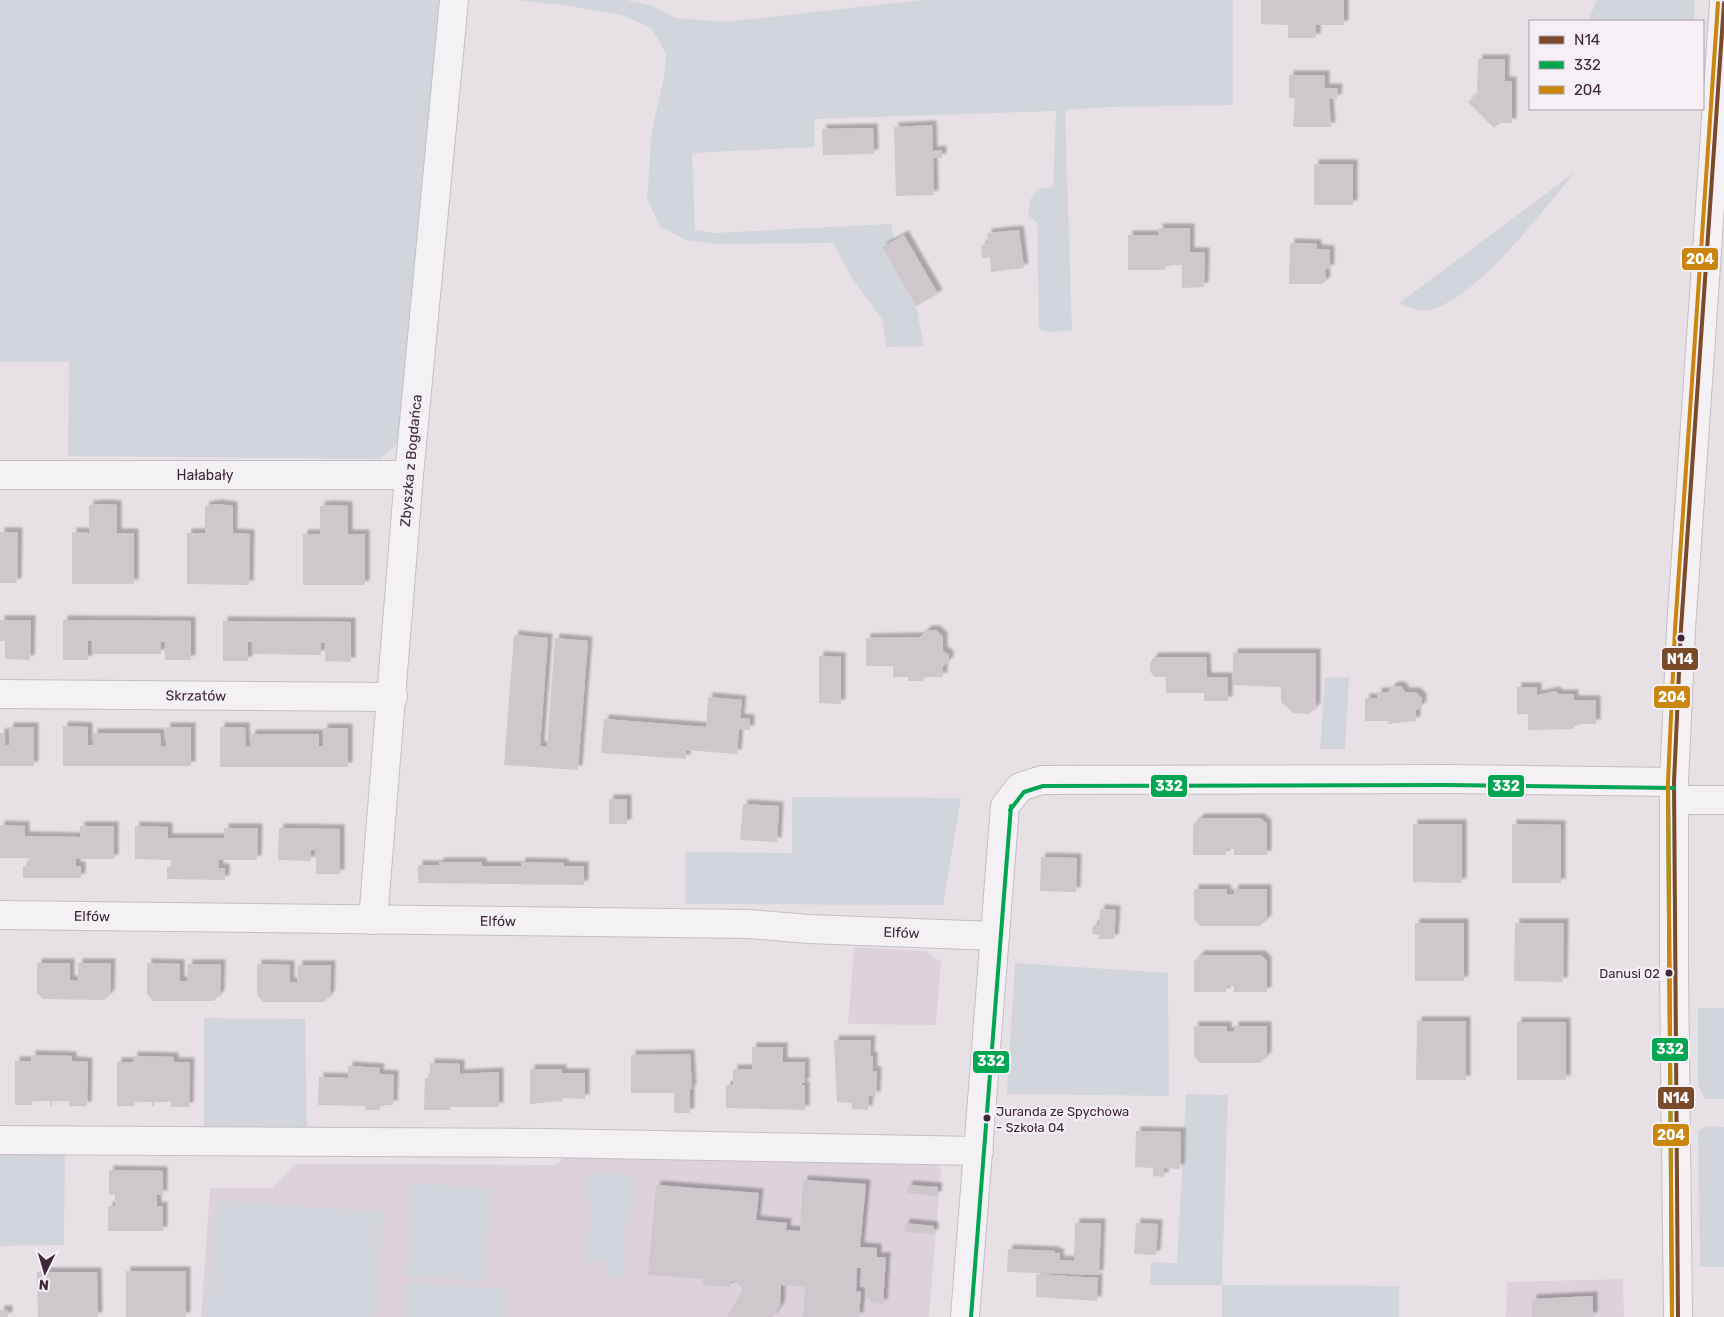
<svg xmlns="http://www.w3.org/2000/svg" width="1724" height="1317" font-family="Rubik,sans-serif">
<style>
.built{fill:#ddd2db}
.green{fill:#d2d5dc}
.building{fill:#cec7cc;filter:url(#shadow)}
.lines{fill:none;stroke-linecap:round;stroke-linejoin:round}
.minor-casing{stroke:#c5bfc4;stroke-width:30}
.minor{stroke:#f3f1f3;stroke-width:28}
.bus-1-casing{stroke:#f6eff5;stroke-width:8}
.bus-2-casing{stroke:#f6eff5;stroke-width:8}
.bus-3-casing{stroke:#f6eff5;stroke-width:8}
.bus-1{stroke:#7a4b2a;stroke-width:4}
.bus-2{stroke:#00a651;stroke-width:4}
.bus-3{stroke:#ca860e;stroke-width:4}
.bus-dot{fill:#41273a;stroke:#f6eff5;stroke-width:2}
.labels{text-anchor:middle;stroke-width:4.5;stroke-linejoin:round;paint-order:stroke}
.bus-label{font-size:13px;fill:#41273a;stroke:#f6eff5;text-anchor:end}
.street-label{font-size:14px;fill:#41273a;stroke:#f6eff5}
.line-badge{stroke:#f6eff5;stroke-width:2}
.badge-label{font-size:14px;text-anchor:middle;font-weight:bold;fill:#fff}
</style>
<defs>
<filter id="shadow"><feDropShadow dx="4.5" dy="-4.5" stdDeviation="1" flood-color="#0004"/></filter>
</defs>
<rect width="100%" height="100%" fill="#e7e1e6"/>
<path class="built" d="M 854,947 L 926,951 L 941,962 L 936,1025 L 848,1024 Z
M 567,1155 L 931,1159 L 941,1171 L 929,1317 L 201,1317 L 210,1188 L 272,1188 L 297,1164 L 555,1165 Z
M 1623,1279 L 1624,1317 L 1506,1317 L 1507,1282 Z"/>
<path class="green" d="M 0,0 L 441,0 L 398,444 L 380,459 L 68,456 L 69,362 L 0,362 Z
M 517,0 L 626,0 L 650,5 L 676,18 L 723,22 L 921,0 L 1233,0 L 1233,105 L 1110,107 L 1065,110 L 1072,330 L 1051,332 L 1039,329 L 1037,223 L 1028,215 L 1030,200 L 1038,189 L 1053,187 L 1056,111 L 814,119 L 815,147 L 692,153 L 695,230 L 714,233 L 891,224 L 894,240 L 882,247 L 916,306 L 924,346 L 886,347 L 883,321 L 852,278 L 833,243 L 716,244 L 686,240 L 660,226 L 647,199 L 652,130 L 664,77 L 666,53 L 652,29 L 625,16 L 570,6 Z
M 1597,0 L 1695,0 L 1694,21 L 1588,21 Z
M 1575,172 C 1542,211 1484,290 1436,308 C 1423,313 1411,309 1399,303 Z
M 1349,677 L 1345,749 L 1320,749 L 1325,678 Z
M 792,797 L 961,798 L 943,905 L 685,904 L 685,852 L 792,853 Z
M 1015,963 L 1168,973 L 1169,1096 L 1007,1094 Z
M 1698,1008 L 1724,1008 L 1724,1099 L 1705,1099 L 1698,1085 Z
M 204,1018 L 305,1019 L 307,1128 L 204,1127 Z
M 1186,1094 L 1228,1095 L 1222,1285 L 1399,1286 L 1399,1317 L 1222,1317 L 1222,1285 L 1150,1285 L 1151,1262 L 1177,1263 Z
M 1707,1126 L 1724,1127 L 1724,1267 L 1700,1267 L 1698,1131 Z
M 0,1151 L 65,1151 L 64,1245 L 0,1246 Z
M 587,1173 L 636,1175 L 636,1200 L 625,1228 L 623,1279 L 607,1277 L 606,1262 L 586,1262 L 592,1200 L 585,1199 Z
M 413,1183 L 491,1188 L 485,1281 L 406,1276 Z
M 216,1200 L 383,1212 L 376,1317 L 207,1317 Z
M 406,1282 L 507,1289 L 505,1317 L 404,1317 Z"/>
<path class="building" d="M 1261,0 L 1344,0 L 1344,25 L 1316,25 L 1316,38 L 1288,38 L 1288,25 L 1261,24 Z
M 1478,59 L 1505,59 L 1505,81 L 1512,81 L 1512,123 L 1500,123 L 1494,128 L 1468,102 L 1477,94 Z
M 1289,75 L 1325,75 L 1325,88 L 1338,88 L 1337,99 L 1329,99 L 1331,127 L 1293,127 L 1295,98 L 1289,98 Z
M 932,125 L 933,151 L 942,150 L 942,158 L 933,158 L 934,195 L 896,196 L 894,127 Z
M 873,128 L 874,154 L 823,155 L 822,129 Z
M 1314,164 L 1353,164 L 1353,205 L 1314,205 Z
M 1158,228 L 1190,228 L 1190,252 L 1205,252 L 1204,287 L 1182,288 L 1182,265 L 1165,265 L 1165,270 L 1128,270 L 1128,235 L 1159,235 Z
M 1019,230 L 1024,268 L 991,272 L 990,257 L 982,258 L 981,245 L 988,244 L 987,233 Z
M 904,235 L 938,294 L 916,306 L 882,247 Z
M 1290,243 L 1317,244 L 1317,249 L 1330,250 L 1330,269 L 1325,269 L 1326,281 L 1322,284 L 1289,284 Z
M 102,504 L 117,505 L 117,533 L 134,533 L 134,584 L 72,584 L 72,532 L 89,533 L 89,505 Z
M 217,504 L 233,506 L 233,533 L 250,534 L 249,585 L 187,584 L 187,533 L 205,533 L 205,506 Z
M 333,505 L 348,506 L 348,534 L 365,534 L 365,585 L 303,585 L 303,534 L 320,534 L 320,506 Z
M 0,532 L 18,532 L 17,583 L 0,583 Z
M 0,620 L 31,620 L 30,660 L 5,659 L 5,641 L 0,641 Z
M 63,620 L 191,621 L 191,660 L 165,660 L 165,642 L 161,642 L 161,654 L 92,654 L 93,641 L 88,641 L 88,660 L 63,660 Z
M 223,621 L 351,622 L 351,662 L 325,661 L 326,643 L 321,643 L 321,655 L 253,654 L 253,642 L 248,642 L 248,661 L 223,661 Z
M 927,630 L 936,630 L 943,637 L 943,651 L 949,655 L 949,661 L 943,666 L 943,677 L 924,677 L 923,681 L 908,681 L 908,677 L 893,677 L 893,666 L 866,666 L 866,638 L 920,637 Z
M 514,635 L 548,638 L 540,746 L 547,747 L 555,638 L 588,641 L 578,770 L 504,765 Z
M 1233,653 L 1316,653 L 1316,707 L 1309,714 L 1293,713 L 1281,702 L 1281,687 L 1233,685 Z
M 819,656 L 841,657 L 841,704 L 819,703 Z
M 1154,657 L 1206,657 L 1207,677 L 1228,677 L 1228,701 L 1204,701 L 1204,693 L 1166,693 L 1166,677 L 1154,677 L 1150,671 L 1150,663 Z
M 1393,686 L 1401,686 L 1405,692 L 1416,692 L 1422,698 L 1422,706 L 1416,710 L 1416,721 L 1388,724 L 1389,721 L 1365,721 L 1365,698 L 1377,698 L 1377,692 L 1388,692 Z
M 1517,687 L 1537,687 L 1537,695 L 1555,691 L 1559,694 L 1574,694 L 1574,700 L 1596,700 L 1596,724 L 1574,724 L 1574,729 L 1528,730 L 1528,714 L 1517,714 Z
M 708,697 L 742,700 L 740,718 L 750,719 L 750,730 L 739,729 L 737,754 L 686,750 L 686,759 L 601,753 L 604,719 L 706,727 Z
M 63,726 L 88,727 L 88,745 L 93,745 L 93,733 L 160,733 L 161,746 L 166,746 L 166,727 L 191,727 L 191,766 L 63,766 Z
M 9,727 L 34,727 L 34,766 L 0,766 L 0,733 L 5,733 L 5,745 L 9,745 Z
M 220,727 L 245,727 L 246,746 L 250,746 L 251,734 L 319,734 L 319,746 L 323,746 L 323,728 L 348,728 L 348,767 L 220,767 Z
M 609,799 L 627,799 L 627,824 L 609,824 Z
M 743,804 L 779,806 L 777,842 L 740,840 Z
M 1200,818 L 1260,818 L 1267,824 L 1267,855 L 1234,855 L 1234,849 L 1226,849 L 1226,855 L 1193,855 L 1193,825 Z
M 1413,824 L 1462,824 L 1462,883 L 1413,882 Z
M 1512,824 L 1561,825 L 1561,883 L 1512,883 Z
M 0,825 L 25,826 L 25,836 L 80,837 L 80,826 L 114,826 L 114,859 L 76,859 L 76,866 L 81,866 L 81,878 L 23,878 L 23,866 L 29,866 L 29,858 L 0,858 Z
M 135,826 L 168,827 L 168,838 L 224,838 L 224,828 L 258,828 L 257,860 L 219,860 L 219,868 L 225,868 L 225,880 L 167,879 L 167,867 L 172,867 L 172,860 L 135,859 Z
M 279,828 L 340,829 L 340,874 L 316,874 L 316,850 L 311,850 L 311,861 L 278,860 Z
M 1041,857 L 1077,858 L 1076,892 L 1040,891 Z
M 439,862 L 482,862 L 482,866 L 521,866 L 521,862 L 564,863 L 564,866 L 584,866 L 584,885 L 418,883 L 418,865 L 439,865 Z
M 1194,889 L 1226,889 L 1227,894 L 1234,894 L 1234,889 L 1267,889 L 1267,919 L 1260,926 L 1200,926 L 1194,919 Z
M 1100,909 L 1116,910 L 1114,939 L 1098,939 L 1099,935 L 1092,934 L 1093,925 L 1099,925 Z
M 1415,923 L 1464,923 L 1464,981 L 1415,981 Z
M 1515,923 L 1564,923 L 1563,982 L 1514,981 Z
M 1200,955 L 1261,955 L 1267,961 L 1267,992 L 1234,992 L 1234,986 L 1226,986 L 1226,992 L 1194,992 L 1194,962 Z
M 37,963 L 70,963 L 70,980 L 74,981 L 78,980 L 78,963 L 111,963 L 110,994 L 104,1000 L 43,999 L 37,993 Z
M 147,963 L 180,964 L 180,981 L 187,981 L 188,964 L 221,964 L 220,994 L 214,1001 L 153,1001 L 147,994 Z
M 257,964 L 290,965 L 290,982 L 297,983 L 298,965 L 331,965 L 330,995 L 324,1002 L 263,1002 L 257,995 Z
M 1417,1021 L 1466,1021 L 1466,1080 L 1416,1080 Z
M 1517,1022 L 1566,1022 L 1566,1080 L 1517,1080 Z
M 1194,1026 L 1227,1026 L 1227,1032 L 1234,1031 L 1234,1026 L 1267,1026 L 1267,1056 L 1260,1063 L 1200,1063 L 1194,1056 Z
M 834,1040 L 871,1040 L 870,1056 L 873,1056 L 873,1071 L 877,1071 L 876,1096 L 869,1096 L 868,1110 L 852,1109 L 852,1103 L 837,1102 Z
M 752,1047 L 783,1047 L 783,1062 L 805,1062 L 805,1083 L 802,1083 L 802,1085 L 805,1086 L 805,1110 L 726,1108 L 726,1085 L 733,1085 L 733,1069 L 752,1069 Z
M 690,1054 L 692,1089 L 690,1089 L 690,1113 L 674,1113 L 674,1093 L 631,1093 L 631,1055 Z
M 31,1055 L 72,1056 L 72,1061 L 88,1062 L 87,1106 L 69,1106 L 69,1101 L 52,1101 L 52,1105 L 50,1106 L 50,1101 L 32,1101 L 32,1105 L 15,1105 L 15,1061 L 31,1061 Z
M 133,1056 L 174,1057 L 174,1062 L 190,1062 L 189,1107 L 171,1107 L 171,1102 L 154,1102 L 154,1107 L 152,1106 L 152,1102 L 134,1102 L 135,1106 L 117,1106 L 117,1062 L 133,1062 Z
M 430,1063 L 460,1064 L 460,1074 L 499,1072 L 499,1107 L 450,1107 L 450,1110 L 424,1110 L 425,1078 L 430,1078 Z
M 348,1066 L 380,1068 L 379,1074 L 394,1075 L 393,1105 L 380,1105 L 380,1110 L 365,1110 L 365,1106 L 318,1105 L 319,1077 L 348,1078 Z
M 530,1069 L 562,1069 L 562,1073 L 585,1073 L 585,1099 L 562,1098 L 562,1101 L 530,1104 Z
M 1136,1131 L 1181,1132 L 1180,1169 L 1164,1168 L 1164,1177 L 1153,1176 L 1153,1168 L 1135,1167 Z
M 109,1170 L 163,1171 L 163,1195 L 157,1195 L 157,1207 L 163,1206 L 163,1231 L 108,1231 L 108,1206 L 115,1206 L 115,1194 L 109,1195 Z
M 803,1180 L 866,1184 L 860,1247 L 877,1248 L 877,1257 L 886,1257 L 883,1304 L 872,1303 L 866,1296 L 867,1287 L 860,1287 L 862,1268 L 857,1268 L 856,1291 L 861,1292 L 859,1317 L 803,1317 L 805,1287 L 781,1285 L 780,1306 L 772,1317 L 727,1317 L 742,1291 L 742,1288 L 737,1282 L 731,1281 L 730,1287 L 702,1285 L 703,1279 L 648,1275 L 656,1185 L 759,1193 L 756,1220 L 787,1223 L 786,1230 L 800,1231 Z
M 908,1185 L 938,1187 L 937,1196 L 907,1193 Z
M 905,1223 L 934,1226 L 934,1234 L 904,1232 Z
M 1075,1223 L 1101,1223 L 1099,1275 L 1007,1272 L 1008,1249 L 1055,1251 L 1055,1253 L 1060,1253 L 1059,1260 L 1074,1261 Z
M 1136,1223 L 1158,1224 L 1156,1255 L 1134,1254 Z
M 126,1271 L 186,1271 L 186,1317 L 126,1317 Z
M 37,1272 L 97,1272 L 98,1317 L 38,1317 Z
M 1036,1274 L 1098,1278 L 1097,1301 L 1036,1297 Z
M 1593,1296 L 1593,1317 L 1532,1317 L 1532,1299 Z
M 0,1310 L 8,1310 L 8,1317 L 0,1317 Z"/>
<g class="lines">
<g class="minor-casing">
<g id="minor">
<path id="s1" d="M 0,475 L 409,475"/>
<path id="s2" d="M 0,694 L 393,697"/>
<path d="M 1674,800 L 1724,800"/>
<path id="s3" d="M 0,915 L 750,924 L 808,929 L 995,936"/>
<path id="s4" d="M 373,920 L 409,475 L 454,0"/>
<path d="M 0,1140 L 546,1143 L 979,1151"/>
<path d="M 965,1317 L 1005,806 L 1020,787 L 1042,780 L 1447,779 L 1674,782"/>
<path d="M 1678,1317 L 1674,970 L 1674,782 L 1681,629 L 1724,3"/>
</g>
</g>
<use href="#minor" class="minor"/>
<g class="bus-1-casing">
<path id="bus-1" d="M 1678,1317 L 1674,782 L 1681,629 L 1724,3"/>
</g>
<g class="bus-2-casing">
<path id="bus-2" d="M 1668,782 L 1672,1317
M 1010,810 L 1024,792 L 1043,786 L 1447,785 L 1674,788
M 971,1317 L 1011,806"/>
</g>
<g class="bus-3-casing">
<path id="bus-3" d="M 1672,1317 L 1668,782 L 1675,629 L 1718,3"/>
</g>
<use href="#bus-1" class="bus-1"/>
<use href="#bus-2" class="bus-2"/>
<use href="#bus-3" class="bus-3"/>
</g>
<g class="bus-dot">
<circle cx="1681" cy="638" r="4.5"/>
<circle cx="1669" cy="973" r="4.5"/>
<circle cx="987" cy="1118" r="4.5"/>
</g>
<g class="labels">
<g class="bus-label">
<text x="1660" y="978">Danusi 02</text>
<text x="996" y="1116" text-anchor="start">Juranda ze Spychowa<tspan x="996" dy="16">- Szkoła 04</tspan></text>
</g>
<g class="street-label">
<text dy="5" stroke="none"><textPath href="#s4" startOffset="461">Zbyszka z Bogdańca</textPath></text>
<text dy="5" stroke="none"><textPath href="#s1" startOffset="205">Hałabały</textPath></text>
<text dy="5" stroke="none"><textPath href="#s2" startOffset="196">Skrzatów</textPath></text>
<text dy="5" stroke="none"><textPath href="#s3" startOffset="92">Elfów</textPath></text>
<text dy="5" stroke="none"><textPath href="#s3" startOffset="498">Elfów</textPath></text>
<text dy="5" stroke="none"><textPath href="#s3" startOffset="902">Elfów</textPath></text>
</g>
</g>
<g class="line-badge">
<rect x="1681" y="247" width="38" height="24" rx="5" fill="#ca860e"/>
<rect x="1661" y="647" width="38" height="24" rx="5" fill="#7a4b2a"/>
<rect x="1653" y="685" width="38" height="24" rx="5" fill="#ca860e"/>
<rect x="1150" y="774" width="38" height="24" rx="5" fill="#00a651"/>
<rect x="1487" y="774" width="38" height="24" rx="5" fill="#00a651"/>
<rect x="1651" y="1037" width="38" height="25" rx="5" fill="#00a651"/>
<rect x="972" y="1050" width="38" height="24" rx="5" fill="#00a651"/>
<rect x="1657" y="1086" width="38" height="24" rx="5" fill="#7a4b2a"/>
<rect x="1652" y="1123" width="38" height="24" rx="5" fill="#ca860e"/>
</g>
<g class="badge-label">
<text x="1700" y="264">204</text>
<text x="1680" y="664">N14</text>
<text x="1672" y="702">204</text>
<text x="1169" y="791">332</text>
<text x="1506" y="791">332</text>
<text x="1670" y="1054">332</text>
<text x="991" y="1066">332</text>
<text x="1676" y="1103">N14</text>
<text x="1671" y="1140">204</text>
</g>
<rect x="1529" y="20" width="175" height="90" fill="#f6eff5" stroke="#ae9faa"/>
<rect x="1539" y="36" width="25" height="8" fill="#7a4b2a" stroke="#ae9faa"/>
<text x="1574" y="45" font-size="15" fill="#41273a">N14</text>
<rect x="1539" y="61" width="25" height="8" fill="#00a651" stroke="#ae9faa"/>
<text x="1574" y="70" font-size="15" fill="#41273a">332</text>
<rect x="1539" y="86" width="25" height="8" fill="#ca860e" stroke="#ae9faa"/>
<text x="1574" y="95" font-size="15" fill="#41273a">204</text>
<g transform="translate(45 1272) rotate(185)" stroke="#f6eff5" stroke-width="4" paint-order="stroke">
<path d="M0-4L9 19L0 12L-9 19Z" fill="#41273a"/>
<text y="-8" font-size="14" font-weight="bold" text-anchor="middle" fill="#41273a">N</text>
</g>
</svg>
